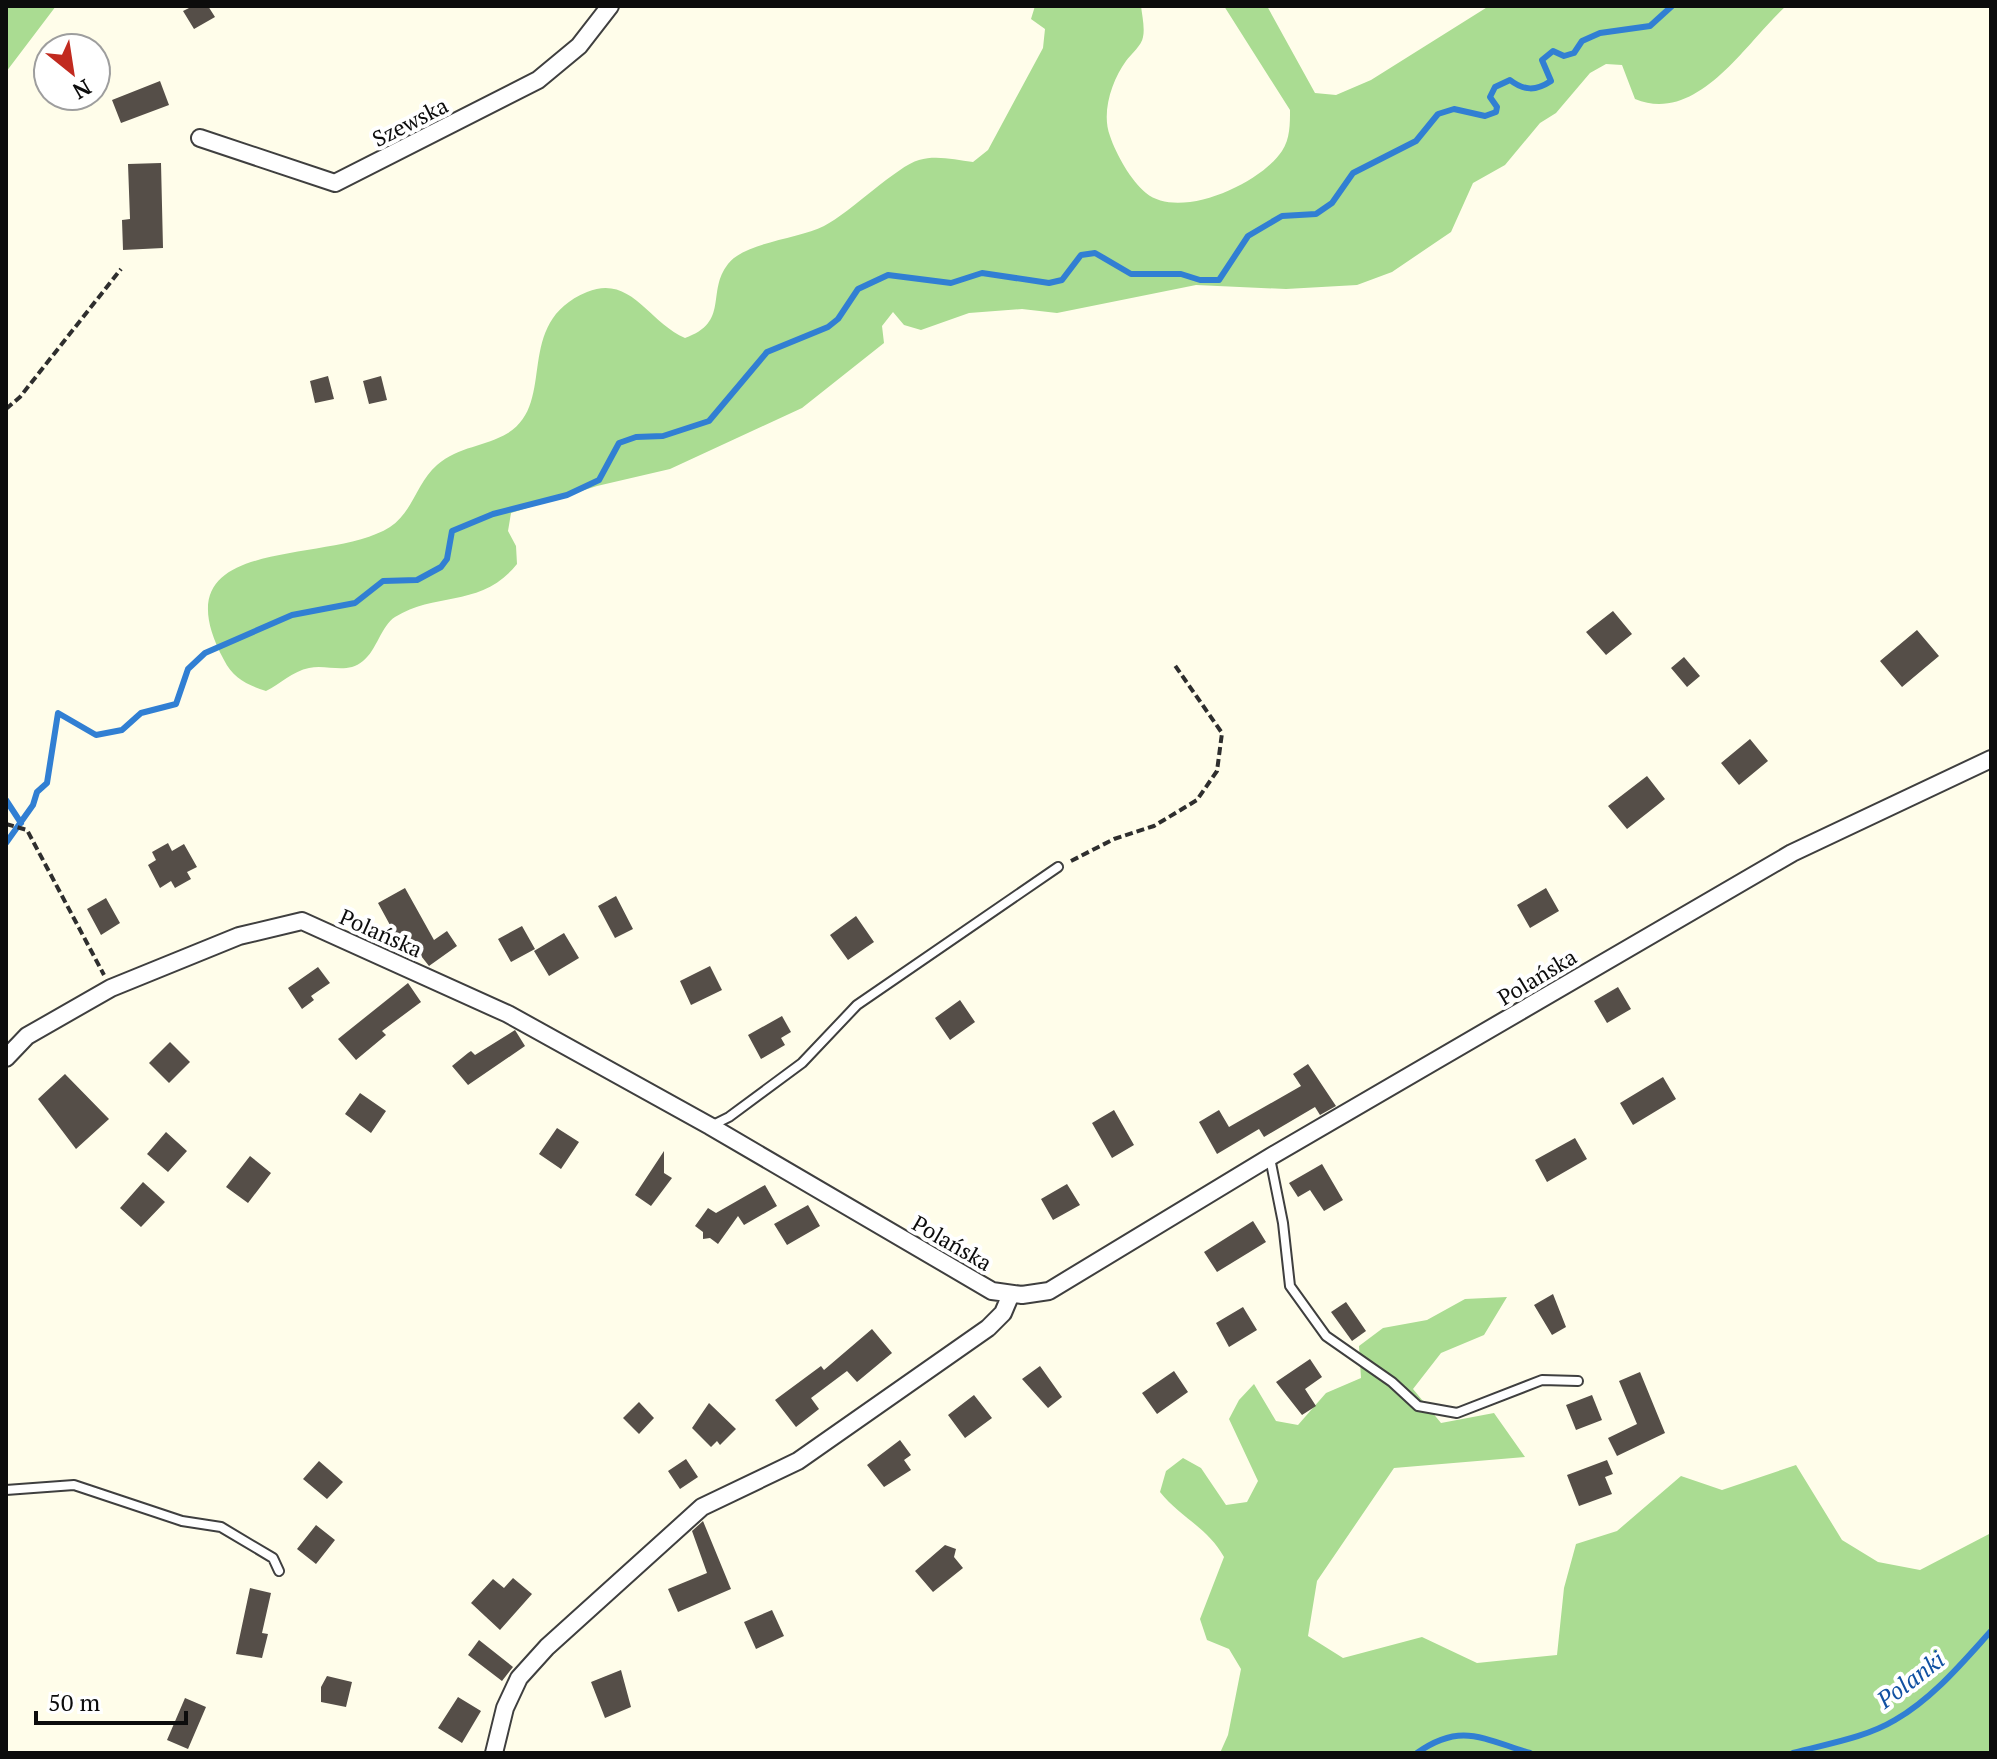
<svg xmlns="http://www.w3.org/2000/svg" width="1997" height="1759" font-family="'PT Serif',serif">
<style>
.forest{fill:#aadc92}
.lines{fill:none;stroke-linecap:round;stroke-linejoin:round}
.stream{stroke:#317fd3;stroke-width:6}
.building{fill:#554e48}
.lane-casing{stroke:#3f3f3f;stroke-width:12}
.street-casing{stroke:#3f3f3f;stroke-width:20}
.path{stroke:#2e2e2e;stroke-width:4;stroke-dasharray:8 4;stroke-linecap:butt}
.lane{stroke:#fff;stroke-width:8}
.street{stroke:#fff;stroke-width:16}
.labels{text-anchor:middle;stroke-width:8;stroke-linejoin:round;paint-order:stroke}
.street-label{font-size:22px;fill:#0c0c0c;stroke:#fff}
.water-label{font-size:24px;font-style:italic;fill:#1151a2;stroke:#fff}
</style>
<rect width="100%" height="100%" fill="#fffdea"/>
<path class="forest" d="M 6,6 L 56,6 L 6,72 Z
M 1035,6 L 1141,6 C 1142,15 1145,28 1143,37 C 1142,45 1131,54 1126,61 C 1112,80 1101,113 1110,136 C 1116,154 1131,181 1146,193 C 1180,221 1261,183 1282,151 C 1290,139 1290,124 1290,110 L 1224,6 L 1267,6 L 1315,93 L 1336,95 L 1371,80 L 1489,6 L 1786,6 C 1746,42 1698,125 1635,99 L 1622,65 L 1606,64 L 1590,73 L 1556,113 L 1540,123 L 1505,165 L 1473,183 L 1451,232 L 1392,272 L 1357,285 L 1286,289 L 1196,285 L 1057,313 L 1022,309 L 969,313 L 921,330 L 904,325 L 893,312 L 882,326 L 884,343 L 802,408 L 670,469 L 597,486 L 511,513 L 508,531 L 516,546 L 517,564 C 482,608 437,591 395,617 C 381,626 377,650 363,661 C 346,675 328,664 309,668 C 293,671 280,684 266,691 C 247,685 233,678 224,660 C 155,531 327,567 390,527 C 413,512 417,482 437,465 C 459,446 485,447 508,433 C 558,402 512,323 587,292 C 631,274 648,322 685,338 C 730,322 706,292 728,264 C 745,242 799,239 824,226 C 851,212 897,166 919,160 C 937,155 955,160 973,162 L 988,150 L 1043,48 L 1045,29 L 1031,19 Z
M 1507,1297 L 1484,1335 L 1441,1353 L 1413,1389 L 1441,1423 L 1494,1413 L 1525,1457 L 1394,1468 L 1317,1581 L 1308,1636 L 1343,1658 L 1422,1637 L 1477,1663 L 1557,1655 L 1564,1588 L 1576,1544 L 1617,1531 L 1681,1476 L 1722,1490 L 1796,1465 L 1842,1540 L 1878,1562 L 1920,1570 L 1991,1533 L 1991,1753 L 1220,1753 L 1228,1735 L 1241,1669 L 1229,1649 L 1207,1640 L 1200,1619 L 1224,1557 C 1208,1528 1180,1517 1160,1492 L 1166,1471 L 1183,1458 L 1201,1468 L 1226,1505 L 1247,1502 L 1258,1481 L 1229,1419 L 1239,1400 L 1254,1384 L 1276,1421 L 1298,1425 L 1326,1393 L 1361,1378 L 1359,1346 L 1383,1328 L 1427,1320 L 1465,1299 Z"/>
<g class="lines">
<path class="stream" d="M 6,800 L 21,823
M 6,843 L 33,805 L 37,792 L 47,783 L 58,713 L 96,735 L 122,730 L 141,713 L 176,704 L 188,669 L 205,653 L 292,615 L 355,603 L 383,581 L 417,580 L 441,567 L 447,559 L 452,531 L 493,514 L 567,495 L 599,480 L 619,443 L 636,437 L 663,436 L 709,421 L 767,352 L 828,327 L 838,319 L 858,289 L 888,275 L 951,283 L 982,273 L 1049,283 L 1062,280 L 1081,255 L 1095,253 L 1131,274 L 1181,274 L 1200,280 L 1219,280 L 1248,236 L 1282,216 L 1316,214 L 1332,203 L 1353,173 L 1416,141 L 1438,114 L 1454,109 L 1485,116 L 1496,112 L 1497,107 L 1490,97 L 1495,87 L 1510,80 C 1524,91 1536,91 1551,81 L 1542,60 L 1553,51 L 1564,56 L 1574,53 L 1582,41 L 1600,33 L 1650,26 L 1672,6
M 1417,1753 C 1461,1722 1483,1739 1530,1753
M 1793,1753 C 1826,1744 1865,1738 1895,1720 C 1933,1698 1962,1663 1991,1631"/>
</g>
<path class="building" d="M 193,6 L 208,6 L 215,17 L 194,29 L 183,11 Z
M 160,81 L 169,105 L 121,123 L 112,100 Z
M 161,163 L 163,248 L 123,250 L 122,220 L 130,219 L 128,164 Z
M 328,376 L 334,399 L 315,403 L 310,381 Z
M 381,376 L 387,400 L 369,404 L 363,381 Z
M 1613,611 L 1632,634 L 1606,655 L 1586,632 Z
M 1917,630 L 1939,656 L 1902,687 L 1880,661 Z
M 1684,657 L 1700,676 L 1687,687 L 1671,668 Z
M 1750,739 L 1768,761 L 1739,785 L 1721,763 Z
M 1647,776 L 1665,799 L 1627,829 L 1608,806 Z
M 168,843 L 172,851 L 184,844 L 197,867 L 187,872 L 191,879 L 175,888 L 171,881 L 160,888 L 148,865 L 156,860 L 152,852 Z
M 405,888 L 434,940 L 447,931 L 457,946 L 429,966 L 403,933 L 396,936 L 378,903 Z
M 1546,888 L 1559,911 L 1530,928 L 1517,905 Z
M 616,896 L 633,929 L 615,938 L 598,906 Z
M 106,898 L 120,923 L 101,935 L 87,909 Z
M 856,916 L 874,942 L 848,960 L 830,935 Z
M 522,926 L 535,949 L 511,962 L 498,939 Z
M 564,933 L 579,958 L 549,976 L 534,951 Z
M 710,966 L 722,990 L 691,1005 L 680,981 Z
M 318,967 L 330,983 L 311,996 L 314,1000 L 302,1009 L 288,988 Z
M 408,983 L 421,1002 L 382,1031 L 386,1035 L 356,1060 L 338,1039 Z
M 1618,987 L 1631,1009 L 1607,1023 L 1594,1001 Z
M 960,1000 L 975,1022 L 950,1040 L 935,1018 Z
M 782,1016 L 791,1032 L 781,1038 L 785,1045 L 761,1059 L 748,1035 Z
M 515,1030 L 525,1046 L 468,1085 L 452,1066 L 468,1053 L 471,1051 L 475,1055 Z
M 170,1042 L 190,1062 L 169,1083 L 149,1063 Z
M 1308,1064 L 1336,1106 L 1320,1115 L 1315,1107 L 1264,1137 L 1259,1129 L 1217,1154 L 1199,1122 L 1219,1110 L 1229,1127 L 1301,1086 L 1293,1074 Z
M 65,1074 L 109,1119 L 76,1149 L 38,1099 Z
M 1663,1077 L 1676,1099 L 1633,1125 L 1620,1103 Z
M 360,1093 L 386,1111 L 371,1133 L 345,1114 Z
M 1114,1110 L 1134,1145 L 1112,1158 L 1092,1123 Z
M 557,1128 L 579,1142 L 561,1169 L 539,1154 Z
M 166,1132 L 187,1151 L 168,1172 L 147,1154 Z
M 1575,1138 L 1587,1159 L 1547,1182 L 1535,1160 Z
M 664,1151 L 664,1173 L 672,1178 L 651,1206 L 635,1195 Z
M 250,1156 L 271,1173 L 248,1203 L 226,1187 Z
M 1322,1164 L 1343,1200 L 1324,1211 L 1310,1190 L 1298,1197 L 1289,1183 Z
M 143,1182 L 165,1202 L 141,1227 L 120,1208 Z
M 1067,1184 L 1080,1205 L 1053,1220 L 1041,1199 Z
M 765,1185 L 777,1206 L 744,1225 L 738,1216 L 718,1244 L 710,1238 L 703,1239 L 703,1232 L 695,1226 L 708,1208 L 716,1213 Z
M 808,1205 L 820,1226 L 787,1245 L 774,1224 Z
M 1253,1221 L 1266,1242 L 1217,1272 L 1204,1252 Z
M 1553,1294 L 1566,1327 L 1552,1335 L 1534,1305 Z
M 1346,1302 L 1366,1331 L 1352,1341 L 1331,1312 Z
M 1243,1307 L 1257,1330 L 1229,1347 L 1216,1323 Z
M 872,1329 L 892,1353 L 857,1382 L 847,1371 L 811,1398 L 819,1409 L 796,1427 L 775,1400 L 821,1366 L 824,1370 Z
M 1310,1359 L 1322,1377 L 1305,1389 L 1316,1406 L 1302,1415 L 1276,1382 Z
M 1040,1366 L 1062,1397 L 1048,1408 L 1022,1379 Z
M 1174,1371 L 1188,1392 L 1157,1414 L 1142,1393 Z
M 1640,1372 L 1665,1433 L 1617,1456 L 1608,1438 L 1637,1424 L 1619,1381 Z
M 974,1395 L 992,1418 L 965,1438 L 948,1415 Z
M 1592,1395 L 1602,1420 L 1576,1430 L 1566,1405 Z
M 639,1402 L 654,1418 L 639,1434 L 623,1418 Z
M 709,1403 L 736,1429 L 720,1445 L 717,1441 L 711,1447 L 692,1428 Z
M 900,1440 L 911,1455 L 904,1460 L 911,1470 L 884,1487 L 867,1465 Z
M 686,1459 L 698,1477 L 680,1489 L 668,1471 Z
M 1607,1460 L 1613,1474 L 1605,1477 L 1612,1494 L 1579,1506 L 1567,1475 Z
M 319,1461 L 343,1482 L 327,1499 L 303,1479 Z
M 703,1521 L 731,1589 L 678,1612 L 668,1589 L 707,1573 L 692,1531 Z
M 316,1525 L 335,1540 L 316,1564 L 297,1549 Z
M 945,1545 L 956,1549 L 954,1557 L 963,1568 L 933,1592 L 915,1571 Z
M 513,1578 L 532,1594 L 500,1630 L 471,1603 L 493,1579 L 504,1588 Z
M 250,1588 L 271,1593 L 262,1633 L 268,1634 L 262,1658 L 236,1654 Z
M 772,1610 L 784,1636 L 756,1649 L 744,1622 Z
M 479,1640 L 513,1667 L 502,1681 L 468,1655 Z
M 621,1670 L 631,1707 L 605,1718 L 591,1682 Z
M 327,1676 L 352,1682 L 346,1707 L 321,1702 L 321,1687 Z
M 458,1697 L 481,1711 L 462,1743 L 438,1728 Z
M 185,1698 L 206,1707 L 188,1749 L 167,1740 Z"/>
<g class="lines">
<g class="lane-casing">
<path id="lane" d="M 711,1126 L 729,1117 L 802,1063 L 857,1005 L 1058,867
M 1270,1158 L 1283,1223 L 1290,1286 L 1326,1336 L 1392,1382 L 1418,1406 L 1457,1413 L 1542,1380 L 1578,1381
M 6,1490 L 74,1485 L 182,1521 L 221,1527 L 273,1558 L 279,1571"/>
</g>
<g class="street-casing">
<path id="street" d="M 200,138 L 335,183 L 538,80 L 579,46 L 610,6
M 6,1058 L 27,1036 L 111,988 L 239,936 L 302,921 L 508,1014 L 710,1126 L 992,1291 L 1022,1295 L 1049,1291 L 1270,1157 L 1792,853 L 1991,759
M 494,1753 L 505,1708 L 519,1678 L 547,1647 L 702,1507 L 798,1461 L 988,1328 L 1003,1313 L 1011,1294"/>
</g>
<path class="path" d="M 6,409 L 20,397 L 121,269
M 6,824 L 27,830 L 104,975
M 1071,861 L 1114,839 L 1154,826 L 1197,800 L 1217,771 L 1222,733 L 1174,664"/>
<use href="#lane" class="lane"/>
<use href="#street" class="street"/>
</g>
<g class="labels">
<g class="street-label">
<text transform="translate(410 122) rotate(-27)" y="8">Szewska</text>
<text transform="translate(381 933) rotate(24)" y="8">Polańska</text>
<text transform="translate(1537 977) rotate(-31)" y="8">Polańska</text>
<text transform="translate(952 1243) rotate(30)" y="8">Polańska</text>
</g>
<g class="water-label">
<text transform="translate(1911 1680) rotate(-37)" y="8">Polanki</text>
</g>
</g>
<rect width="1997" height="1759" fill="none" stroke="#0c0c0c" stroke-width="16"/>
<g transform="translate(72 72) rotate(150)"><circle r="38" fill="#ffffff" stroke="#9e9e9e" stroke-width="2"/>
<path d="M0-6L14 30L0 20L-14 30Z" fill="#c12a1f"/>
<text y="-12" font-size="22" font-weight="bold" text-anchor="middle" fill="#0c0c0c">N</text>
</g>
<path d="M36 1711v12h150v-12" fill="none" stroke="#0c0c0c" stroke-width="4"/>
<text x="48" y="1711" font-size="24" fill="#0c0c0c" stroke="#ffffff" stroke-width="6" paint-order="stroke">50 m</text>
</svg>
